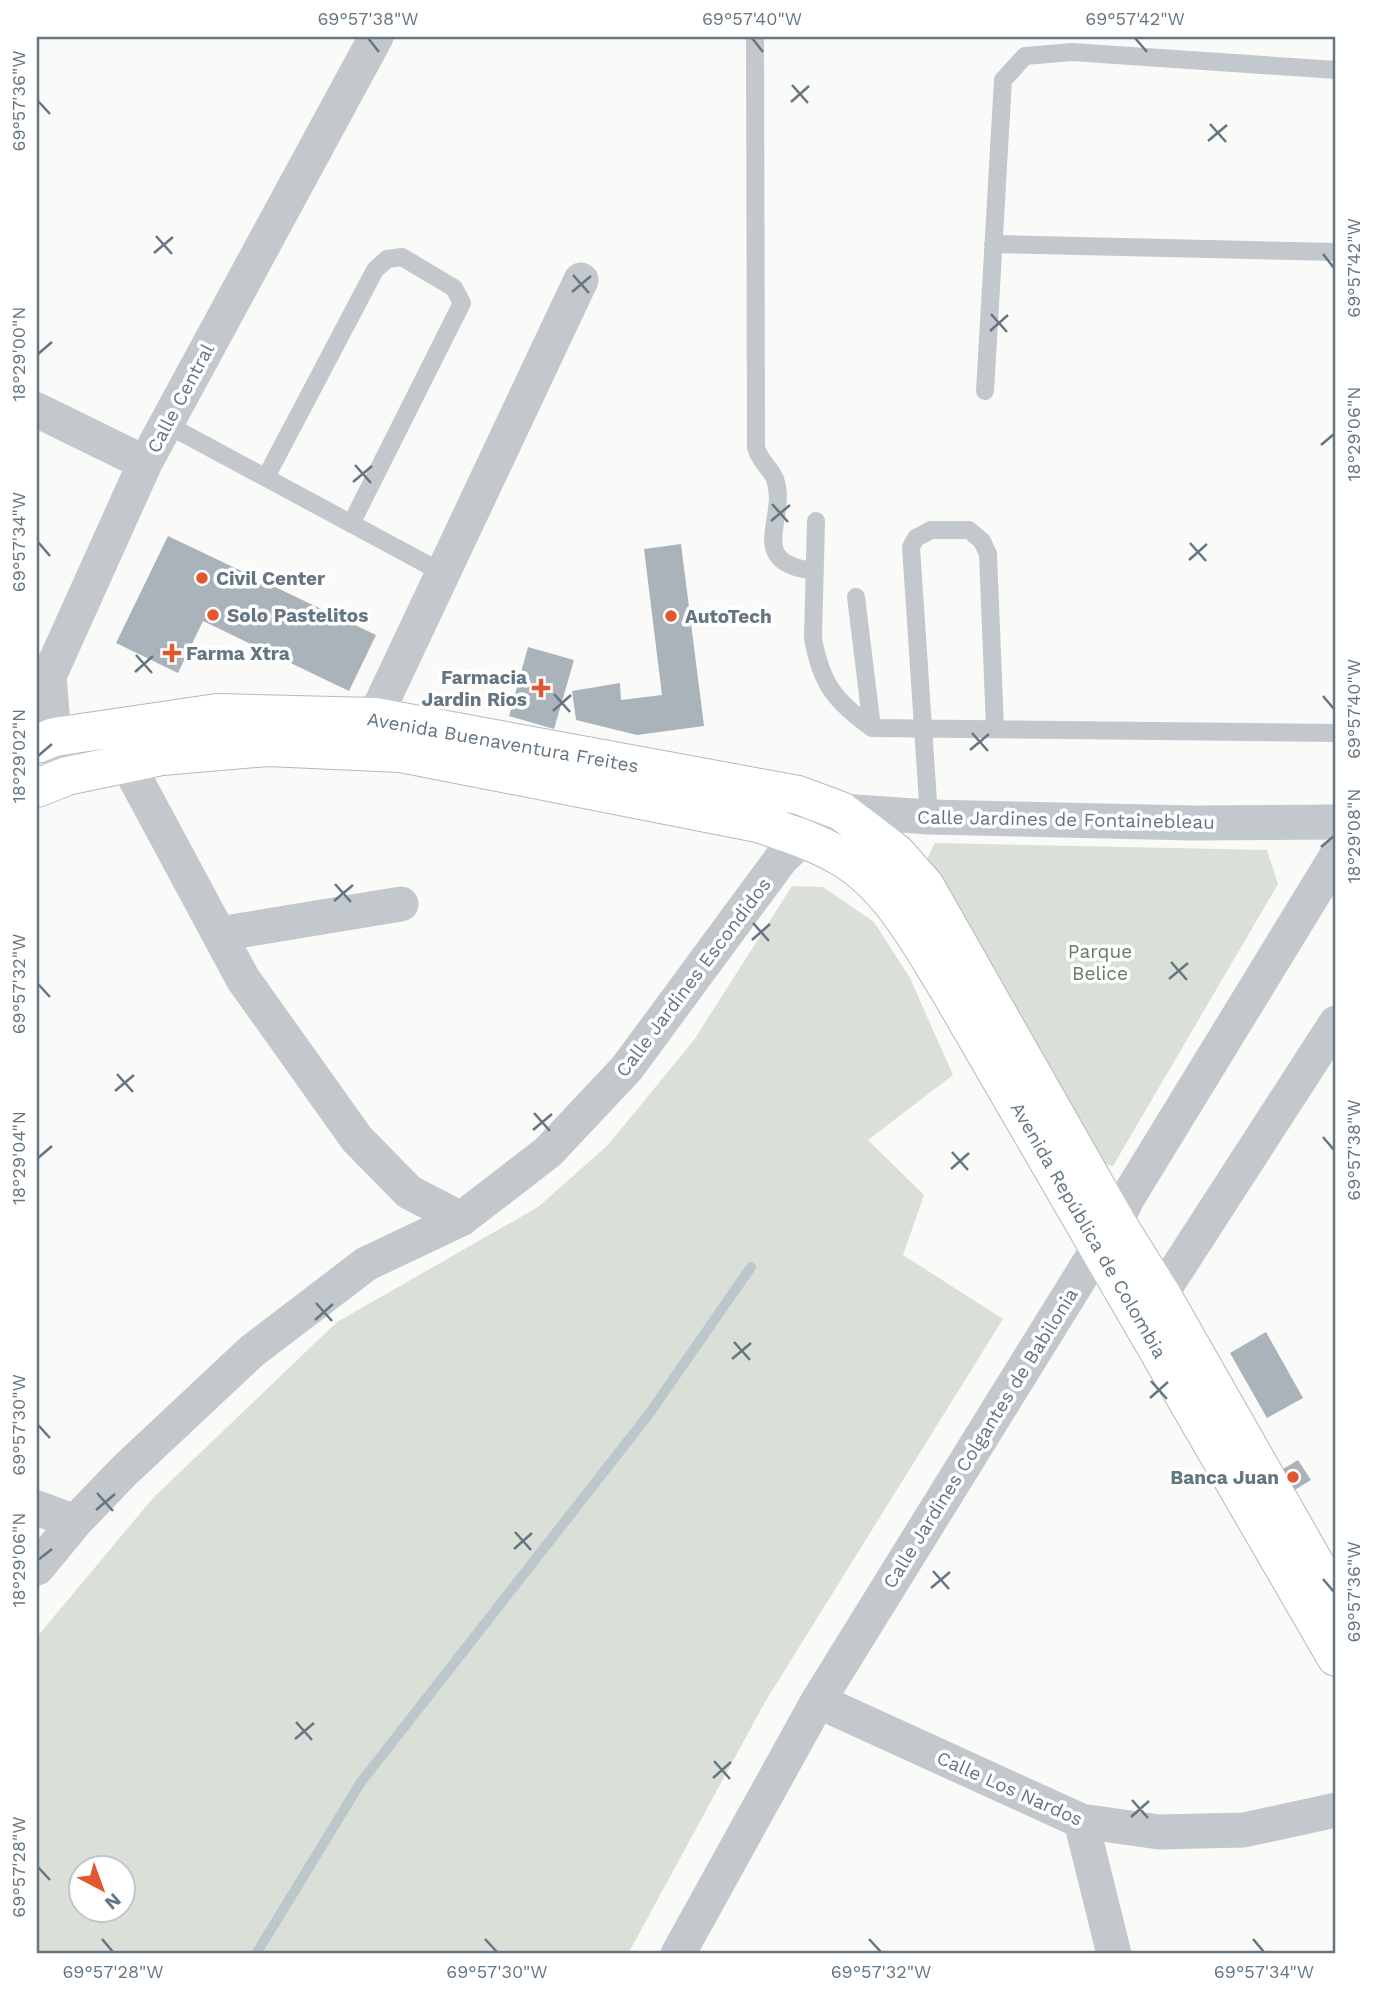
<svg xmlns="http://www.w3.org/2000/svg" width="1373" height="1991" font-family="'Work Sans',sans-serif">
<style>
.green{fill:#dadfd7;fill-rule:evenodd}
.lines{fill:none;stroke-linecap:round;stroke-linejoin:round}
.stream{stroke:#bbc7cb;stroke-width:10}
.building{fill:#aab3b9}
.secondary-casing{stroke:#b3babf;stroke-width:40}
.service{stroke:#c3c8cc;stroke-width:18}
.minor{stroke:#c3c8cc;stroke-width:35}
.secondary{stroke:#fff;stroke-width:38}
.ticks{fill:none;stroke:#657683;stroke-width:2.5}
.poi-dot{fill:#e4572e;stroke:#fff;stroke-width:2.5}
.labels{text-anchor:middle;stroke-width:7;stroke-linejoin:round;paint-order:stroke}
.street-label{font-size:19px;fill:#657683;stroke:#fff}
.poi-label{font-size:19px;font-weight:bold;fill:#657683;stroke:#fff;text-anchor:start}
.park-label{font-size:19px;fill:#687a64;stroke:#fff}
.neatline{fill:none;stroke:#657683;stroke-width:2.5}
.ticks-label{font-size:18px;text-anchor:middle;fill:#657683}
</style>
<rect width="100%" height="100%" fill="#fafaf8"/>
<path class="green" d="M 935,843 L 1267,850 L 1278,884 L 1113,1166 L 1079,1158 L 920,873 Z
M 792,886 L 823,887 L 874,922 L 910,978 L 953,1075 L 868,1140 L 924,1195 L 903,1255 L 1003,1319 L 765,1702 L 628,1954 L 37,1954 L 37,1637 L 153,1498 L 337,1322 L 538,1207 L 608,1145 L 694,1040 ZM 80,1868 L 122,1868 L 122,1910 L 80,1910 Z"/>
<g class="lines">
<path class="stream" d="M 256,1954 L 361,1782 L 649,1414 L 751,1267"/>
</g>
<path class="building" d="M 168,536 L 376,635 L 349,691 L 203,621 L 178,673 L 116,643 Z
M 681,544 L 704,726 L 637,735 L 576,720 L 572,691 L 620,683 L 621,700 L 662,695 L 644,549 Z
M 528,647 L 574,660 L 554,729 L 509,716 Z
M 1266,1332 L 1303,1398 L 1267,1418 L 1230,1353 Z
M 1298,1460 L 1311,1480 L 1288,1494 L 1275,1474 Z"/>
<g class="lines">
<g class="secondary-casing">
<path id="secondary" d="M 37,744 L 54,737 L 217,713 L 375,717 L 798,795 L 841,811 L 896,853 L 925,886 L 1116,1222 L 1161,1294 L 1336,1601
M 37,788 L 67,776 L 162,756 L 268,747 L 401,753 L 758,823 C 787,833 817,842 843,858 C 891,887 920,943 948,988 L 1336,1657"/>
</g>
<path class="service" d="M 755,37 L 756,447 C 759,461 770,467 775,479 C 789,519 743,563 815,571
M 993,244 L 1336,252
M 985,391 L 1003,80 L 1025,56 L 1072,52 L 1336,70
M 166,424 L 443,573
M 266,477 L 375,270 L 387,259 L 402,257 L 454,288 L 462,303 L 351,524
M 816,521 L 813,638 C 821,684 835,701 872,728 L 1336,733
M 856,597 L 872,728
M 929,817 L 911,547 L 916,538 L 931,530 L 969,530 L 982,541 L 988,554 L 995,729"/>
<path class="minor" d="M 37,410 L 145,463
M 375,717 L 581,280
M 127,763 L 243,979 L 357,1139 L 409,1192 L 461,1219
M 67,776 L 54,737 L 49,676 L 145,463 L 376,37
M 219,934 L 401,904
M 1146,1317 L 1336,1023
M 37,1508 L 75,1522
M 37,1568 L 75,1522 L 124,1471 L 252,1351 L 366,1264 L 461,1219 L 548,1152 L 627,1068 L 781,859 L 803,838 L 841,811 L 929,817 L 1193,823 L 1336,822
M 818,1701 L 1081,1821 L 1159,1832 L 1244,1830 L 1336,1810
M 1081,1821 L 1114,1954
M 678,1954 L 818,1701 L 1099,1247 L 1116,1222 L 1128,1197 L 1336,857"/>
<use href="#secondary" class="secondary"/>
</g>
<path class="ticks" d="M 368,38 L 379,52M 752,38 L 763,52M 1135,38 L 1147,52M 792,85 L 808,103M 38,101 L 50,114M 791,102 L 809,86M 1210,124 L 1226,142M 1208,141 L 1227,125M 156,236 L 172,254M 154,253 L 173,237M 1323,254 L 1334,268M 573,275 L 589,293M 572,292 L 591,276M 991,314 L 1007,332M 990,331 L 1008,315M 38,354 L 52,342M 1321,445 L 1334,434M 355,465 L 371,483M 353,482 L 372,466M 772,504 L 788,522M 771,521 L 790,505M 38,542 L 50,556M 1190,543 L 1206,561M 1189,560 L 1207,544M 136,655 L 152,673M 135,672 L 153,656M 554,694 L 570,712M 1323,696 L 1334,709M 553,711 L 571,695M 972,733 L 988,751M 970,750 L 989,734M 38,756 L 52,744M 1321,847 L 1334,836M 335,884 L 351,902M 334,901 L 353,885M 753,923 L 769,941M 752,940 L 770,924M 1171,962 L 1187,980M 1169,979 L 1188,963M 38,984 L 50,997M 117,1074 L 133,1092M 115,1091 L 134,1075M 534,1113 L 550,1131M 533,1130 L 552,1114M 1323,1137 L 1334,1150M 952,1152 L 968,1170M 38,1158 L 52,1146M 951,1169 L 969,1153M 316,1303 L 332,1321M 315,1320 L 333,1304M 734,1342 L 750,1360M 732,1359 L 751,1343M 1151,1381 L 1167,1399M 1150,1398 L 1168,1382M 38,1425 L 50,1438M 97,1493 L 113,1511M 96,1510 L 115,1494M 515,1532 L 531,1550M 514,1549 L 532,1533M 38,1560 L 52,1549M 933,1571 L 949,1589M 1323,1579 L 1334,1592M 931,1588 L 950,1572M 296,1722 L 312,1740M 295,1739 L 314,1723M 714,1761 L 730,1779M 713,1778 L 731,1762M 1132,1800 L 1148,1818M 1131,1817 L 1149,1801M 38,1867 L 50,1880M 102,1939 L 113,1952M 485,1939 L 497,1952M 869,1939 L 881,1952M 1253,1939 L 1264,1952"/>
<g class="poi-dot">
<circle cx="202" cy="578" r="7"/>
<circle cx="213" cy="615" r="7"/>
<circle cx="671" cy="616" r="7"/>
<path d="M168.5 642.5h7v7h7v7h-7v7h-7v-7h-7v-7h7z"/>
<path d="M537.5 677.5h7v7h7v7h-7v7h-7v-7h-7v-7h7z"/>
<circle cx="1293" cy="1477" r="7"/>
</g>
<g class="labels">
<g class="street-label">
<text transform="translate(180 398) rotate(-62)" y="7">Calle Central</text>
<text transform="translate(503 742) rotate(10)" y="7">Avenida Buenaventura Freites</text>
<text transform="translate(1066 819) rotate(1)" y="7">Calle Jardines de Fontainebleau</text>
<text transform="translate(693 977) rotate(-53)" y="7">Calle Jardines Escondidos</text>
<text transform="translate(1089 1230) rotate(60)" y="7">Avenida República de Colombia</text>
<text transform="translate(980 1438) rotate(-58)" y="7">Calle Jardines Colgantes de Babilonia</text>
<text transform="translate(1010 1788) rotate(24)" y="7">Calle Los Nardos</text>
</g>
<g class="poi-label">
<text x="216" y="585">Civil Center</text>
<text x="227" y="622">Solo Pastelitos</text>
<text x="685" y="623">AutoTech</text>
<text x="186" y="660">Farma Xtra</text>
<text x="527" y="684" text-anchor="end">Farmacia<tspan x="527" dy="22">Jardin Rios</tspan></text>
<text x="1279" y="1484" text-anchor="end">Banca Juan</text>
</g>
<g class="park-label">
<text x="1100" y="958">Parque<tspan x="1100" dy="22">Belice</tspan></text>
</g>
</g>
<rect width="1373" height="1991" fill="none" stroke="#ffffff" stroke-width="77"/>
<g transform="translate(102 1889) rotate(139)"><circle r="33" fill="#ffffff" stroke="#c1c8cd" stroke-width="2"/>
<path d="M0-5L12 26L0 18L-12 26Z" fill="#e4572e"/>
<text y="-10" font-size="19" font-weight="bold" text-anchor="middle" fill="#657683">N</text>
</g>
<rect x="38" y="38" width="1296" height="1914" class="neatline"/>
<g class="ticks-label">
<text x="368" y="25">69°57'38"W</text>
<text x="752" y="25">69°57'40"W</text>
<text x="1135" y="25">69°57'42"W</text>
<text transform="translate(19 101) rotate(-90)" y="6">69°57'36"W</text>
<text transform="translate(1354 268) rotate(-90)" y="6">69°57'42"W</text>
<text transform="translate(19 354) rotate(-90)" y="6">18°29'00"N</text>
<text transform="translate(1354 434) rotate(-90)" y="6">18°29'06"N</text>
<text transform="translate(19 542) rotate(-90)" y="6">69°57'34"W</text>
<text transform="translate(1354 709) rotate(-90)" y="6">69°57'40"W</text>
<text transform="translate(19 756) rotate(-90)" y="6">18°29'02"N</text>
<text transform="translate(1354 836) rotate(-90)" y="6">18°29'08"N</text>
<text transform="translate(19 984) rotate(-90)" y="6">69°57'32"W</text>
<text transform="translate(1354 1150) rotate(-90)" y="6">69°57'38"W</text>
<text transform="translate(19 1158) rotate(-90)" y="6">18°29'04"N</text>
<text transform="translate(19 1425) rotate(-90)" y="6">69°57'30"W</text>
<text transform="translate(19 1560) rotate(-90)" y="6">18°29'06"N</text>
<text transform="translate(1354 1592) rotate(-90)" y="6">69°57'36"W</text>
<text transform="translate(19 1867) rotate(-90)" y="6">69°57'28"W</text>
<text x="113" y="1978">69°57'28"W</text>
<text x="497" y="1978">69°57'30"W</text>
<text x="881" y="1978">69°57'32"W</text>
<text x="1264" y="1978">69°57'34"W</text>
</g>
</svg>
